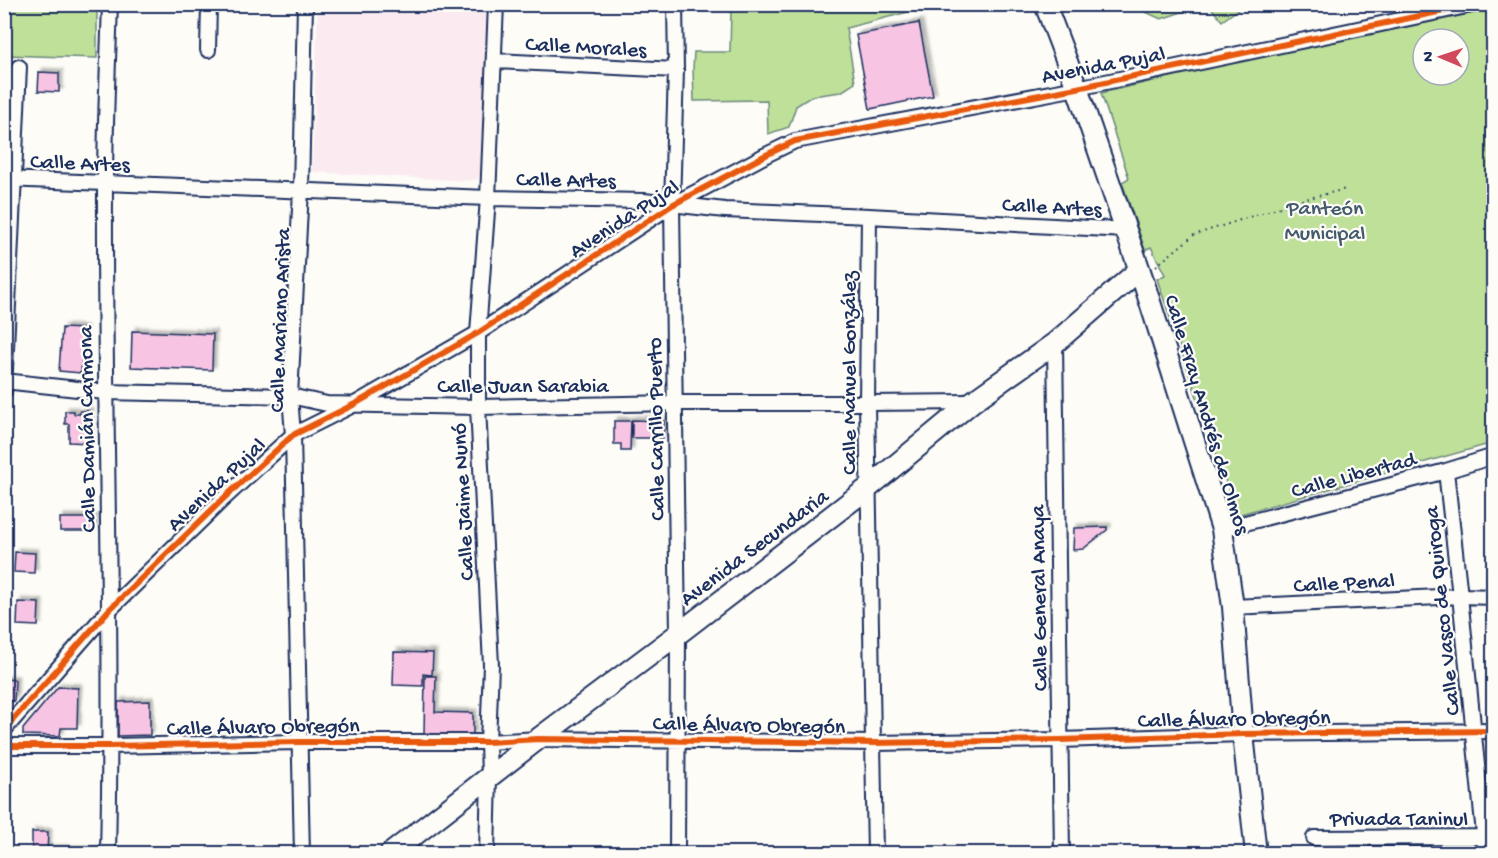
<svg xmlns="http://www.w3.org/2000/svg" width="1498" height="858" font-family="'Gochi Hand',sans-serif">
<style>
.built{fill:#fbebf1}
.green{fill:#bee099;stroke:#6c887c;stroke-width:1.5;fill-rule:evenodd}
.building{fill:#f7c4e3;stroke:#1b2f5e;stroke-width:1.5;filter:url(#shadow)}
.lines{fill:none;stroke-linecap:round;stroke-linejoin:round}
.street-casing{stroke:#1b2f5e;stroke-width:18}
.secondary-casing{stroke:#1b2f5e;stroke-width:24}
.path{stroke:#1b2f5e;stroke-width:2;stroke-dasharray:1.5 4.5;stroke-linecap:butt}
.street{stroke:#fdfcf7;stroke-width:14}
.secondary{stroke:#fdfcf7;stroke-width:20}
.cycleway-casing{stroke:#fdfcf7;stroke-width:10}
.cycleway{stroke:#e8590c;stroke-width:6}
.labels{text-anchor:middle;stroke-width:4.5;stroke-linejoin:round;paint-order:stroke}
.street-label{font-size:22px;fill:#1b2f5e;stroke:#fdfcf7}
.park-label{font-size:22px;fill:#445b6d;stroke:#fdfcf7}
</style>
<defs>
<filter id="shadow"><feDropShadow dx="3.5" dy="-3.5" stdDeviation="1.5" flood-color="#0004"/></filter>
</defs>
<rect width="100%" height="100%" fill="#fdfcf7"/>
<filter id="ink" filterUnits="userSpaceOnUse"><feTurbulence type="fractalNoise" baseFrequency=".0167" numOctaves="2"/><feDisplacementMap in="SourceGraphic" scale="12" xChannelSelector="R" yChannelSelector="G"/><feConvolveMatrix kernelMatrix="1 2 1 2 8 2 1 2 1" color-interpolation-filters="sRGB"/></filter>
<g filter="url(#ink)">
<path class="built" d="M 318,5 L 488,5 L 481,173 L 478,179 L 467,181 L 312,172 Z"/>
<path class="green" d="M 5,4 L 97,5 L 97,58 L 5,55 Z
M 691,5 L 691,4 L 968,5 L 935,13 L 912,11 L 846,28 L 855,83 L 841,92 L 812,96 L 796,106 L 789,127 L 768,134 L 767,100 L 694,101 L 693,69 L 694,52 L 730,52 L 731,11 L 692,10 Z
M 1136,5 L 1203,5 L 1161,19 L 1139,9 Z
M 1209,5 L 1244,5 L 1222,21 Z
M 1493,9 L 1493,443 L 1237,515 L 1157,279 L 1165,275 L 1151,247 L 1145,250 L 1122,182 L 1129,178 L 1101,93 L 1236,62 ZM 1423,39 L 1459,39 L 1459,75 L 1423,75 Z"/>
<path class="building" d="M 919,23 L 933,96 L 870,109 L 856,35 Z
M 39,72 L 59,73 L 59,92 L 38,91 Z
M 62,328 L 84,329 L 81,373 L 59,371 Z
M 132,331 L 213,334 L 212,370 L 131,367 Z
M 65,411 L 74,411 L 74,414 L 80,414 L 80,411 L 88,411 L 90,414 L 89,443 L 69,442 L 69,424 L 65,424 Z
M 632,420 L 664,421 L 663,438 L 632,438 Z
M 614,421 L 631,421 L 630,451 L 621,451 L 621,444 L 614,444 Z
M 60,518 L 94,518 L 94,531 L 60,531 Z
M 1107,527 L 1107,530 L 1083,549 L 1073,550 L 1074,528 Z
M 15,552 L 35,553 L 34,573 L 14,572 Z
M 18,602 L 39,603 L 38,626 L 17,625 Z
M 394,652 L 433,653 L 432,675 L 423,674 L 423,686 L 393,685 Z
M 425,676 L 436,676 L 435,712 L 473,713 L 473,735 L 424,734 Z
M 4,679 L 15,680 L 14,701 L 4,701 Z
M 58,687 L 78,688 L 77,728 L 61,728 L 60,736 L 23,735 L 23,729 Z
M 150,701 L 150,735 L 118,736 L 118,702 Z
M 32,832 L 48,832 L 47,854 L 32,854 Z
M 49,849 L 99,850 L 99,854 L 49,854 Z"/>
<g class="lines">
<g class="street-casing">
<path id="street" d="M 675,4 L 676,70 L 672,205 L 678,634 L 677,854
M 208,50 L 209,4
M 495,61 L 676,70
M 4,179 L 488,198 L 644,201 L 725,210 L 869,216 L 1126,230
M 869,216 L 867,403 L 875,854
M 1055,343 L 1062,854
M 4,381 L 105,392 L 290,396 L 327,404 L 478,407 L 674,403 L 867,403 L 972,402
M 4,391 L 19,67
M 1446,471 L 1460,596 L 1486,854
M 1222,529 L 1446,471 L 1494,456
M 1233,607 L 1460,596 L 1494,597
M 4,730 L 108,611 L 223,499 L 293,435 L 355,404 L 478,333 L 672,205 L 766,155 L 795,141 L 1077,88 L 1476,4
M 4,746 L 110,746 L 300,742 L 488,742 L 538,739 L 874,743 L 1060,740 L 1243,734 L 1494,731
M 1314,838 L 1484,837
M 108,854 C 113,631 104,409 105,186 C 105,126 108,65 110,4
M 302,854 L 293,435 L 290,396 L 301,190 L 305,4
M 487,854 L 489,777 L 488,742 L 491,665 L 478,407 L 478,333 L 488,198 L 496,4"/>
</g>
<g class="secondary-casing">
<path id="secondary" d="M 1045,4 L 1077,88 L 1142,277 L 1222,529 L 1233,607 L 1243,734 L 1256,854
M 390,854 L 538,739 L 678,634 L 868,488 L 972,402 L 1055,343 L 1139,270"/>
</g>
<path class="path" d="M 1156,266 L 1194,235 L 1305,199 L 1346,189"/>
<use href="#street" class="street"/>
<use href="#secondary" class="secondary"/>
<g class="cycleway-casing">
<path id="cycleway" d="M 4,730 L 108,611 L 223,499 L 293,435 L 355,404 L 478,333 L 672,205 L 766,155 L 795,141 L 1077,88 L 1476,4
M 4,746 L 110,746 L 300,742 L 488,742 L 538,739 L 874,743 L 1060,740 L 1243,734 L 1494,731"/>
</g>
<use href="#cycleway" class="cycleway"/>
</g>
</g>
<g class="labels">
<g class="street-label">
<text transform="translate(586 45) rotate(3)" y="8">Calle Morales</text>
<text transform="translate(1103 63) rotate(-11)" y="8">Avenida Pujal</text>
<text transform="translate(80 161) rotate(2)" y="8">Calle Artes</text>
<text transform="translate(566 178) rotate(1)" y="8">Calle Artes</text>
<text transform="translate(1052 205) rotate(3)" y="8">Calle Artes</text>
<text transform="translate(623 217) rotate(-33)" y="8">Avenida Pujal</text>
<text transform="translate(278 320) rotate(-88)" y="8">Calle Mariano Arista</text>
<text transform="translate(847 373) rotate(-90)" y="8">Calle Manuel González</text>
<text x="523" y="392">Calle Juan Sarabia</text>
<text transform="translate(1209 414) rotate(73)" y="8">Calle Fray Andrés de Olmos</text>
<text transform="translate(85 429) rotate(-91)" y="8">Calle Damián Carmona</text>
<text transform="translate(654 429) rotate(-91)" y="8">Calle Carrillo Puerto</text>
<text transform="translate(1353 473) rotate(-15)" y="8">Calle Libertad</text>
<text transform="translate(215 483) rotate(-43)" y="8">Avenida Pujal</text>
<text transform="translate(461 502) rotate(-93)" y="8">Calle Jaime Nunó</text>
<text transform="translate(753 546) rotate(-37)" y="8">Avenida Secundaria</text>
<text transform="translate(1344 581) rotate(-3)" y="8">Calle Penal</text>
<text transform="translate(1037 598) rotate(-91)" y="8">Calle General Anaya</text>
<text transform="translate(1440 611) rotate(-96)" y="8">Calle Vasco de Quiroga</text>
<text transform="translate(1234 717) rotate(-1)" y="8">Calle Álvaro Obregón</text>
<text transform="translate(749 723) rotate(1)" y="8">Calle Álvaro Obregón</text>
<text transform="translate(263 725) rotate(-1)" y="8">Calle Álvaro Obregón</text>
<text x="1399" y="825">Privada Taninul</text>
</g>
<g class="park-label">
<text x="1325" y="214">Panteón<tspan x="1325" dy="25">Municipal</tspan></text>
</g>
</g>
<rect width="1498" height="858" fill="none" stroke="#fdfcf7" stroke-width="24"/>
<rect x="12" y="12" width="1474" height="834" fill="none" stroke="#1b2f5e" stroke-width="2" filter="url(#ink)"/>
<g transform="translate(1441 57) rotate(272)"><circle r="28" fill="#fdfcf7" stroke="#a3aaba" stroke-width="1.5"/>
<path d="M0-4.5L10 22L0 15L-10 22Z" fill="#d1495b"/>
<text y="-9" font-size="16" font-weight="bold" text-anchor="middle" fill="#1b2f5e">N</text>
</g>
</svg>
